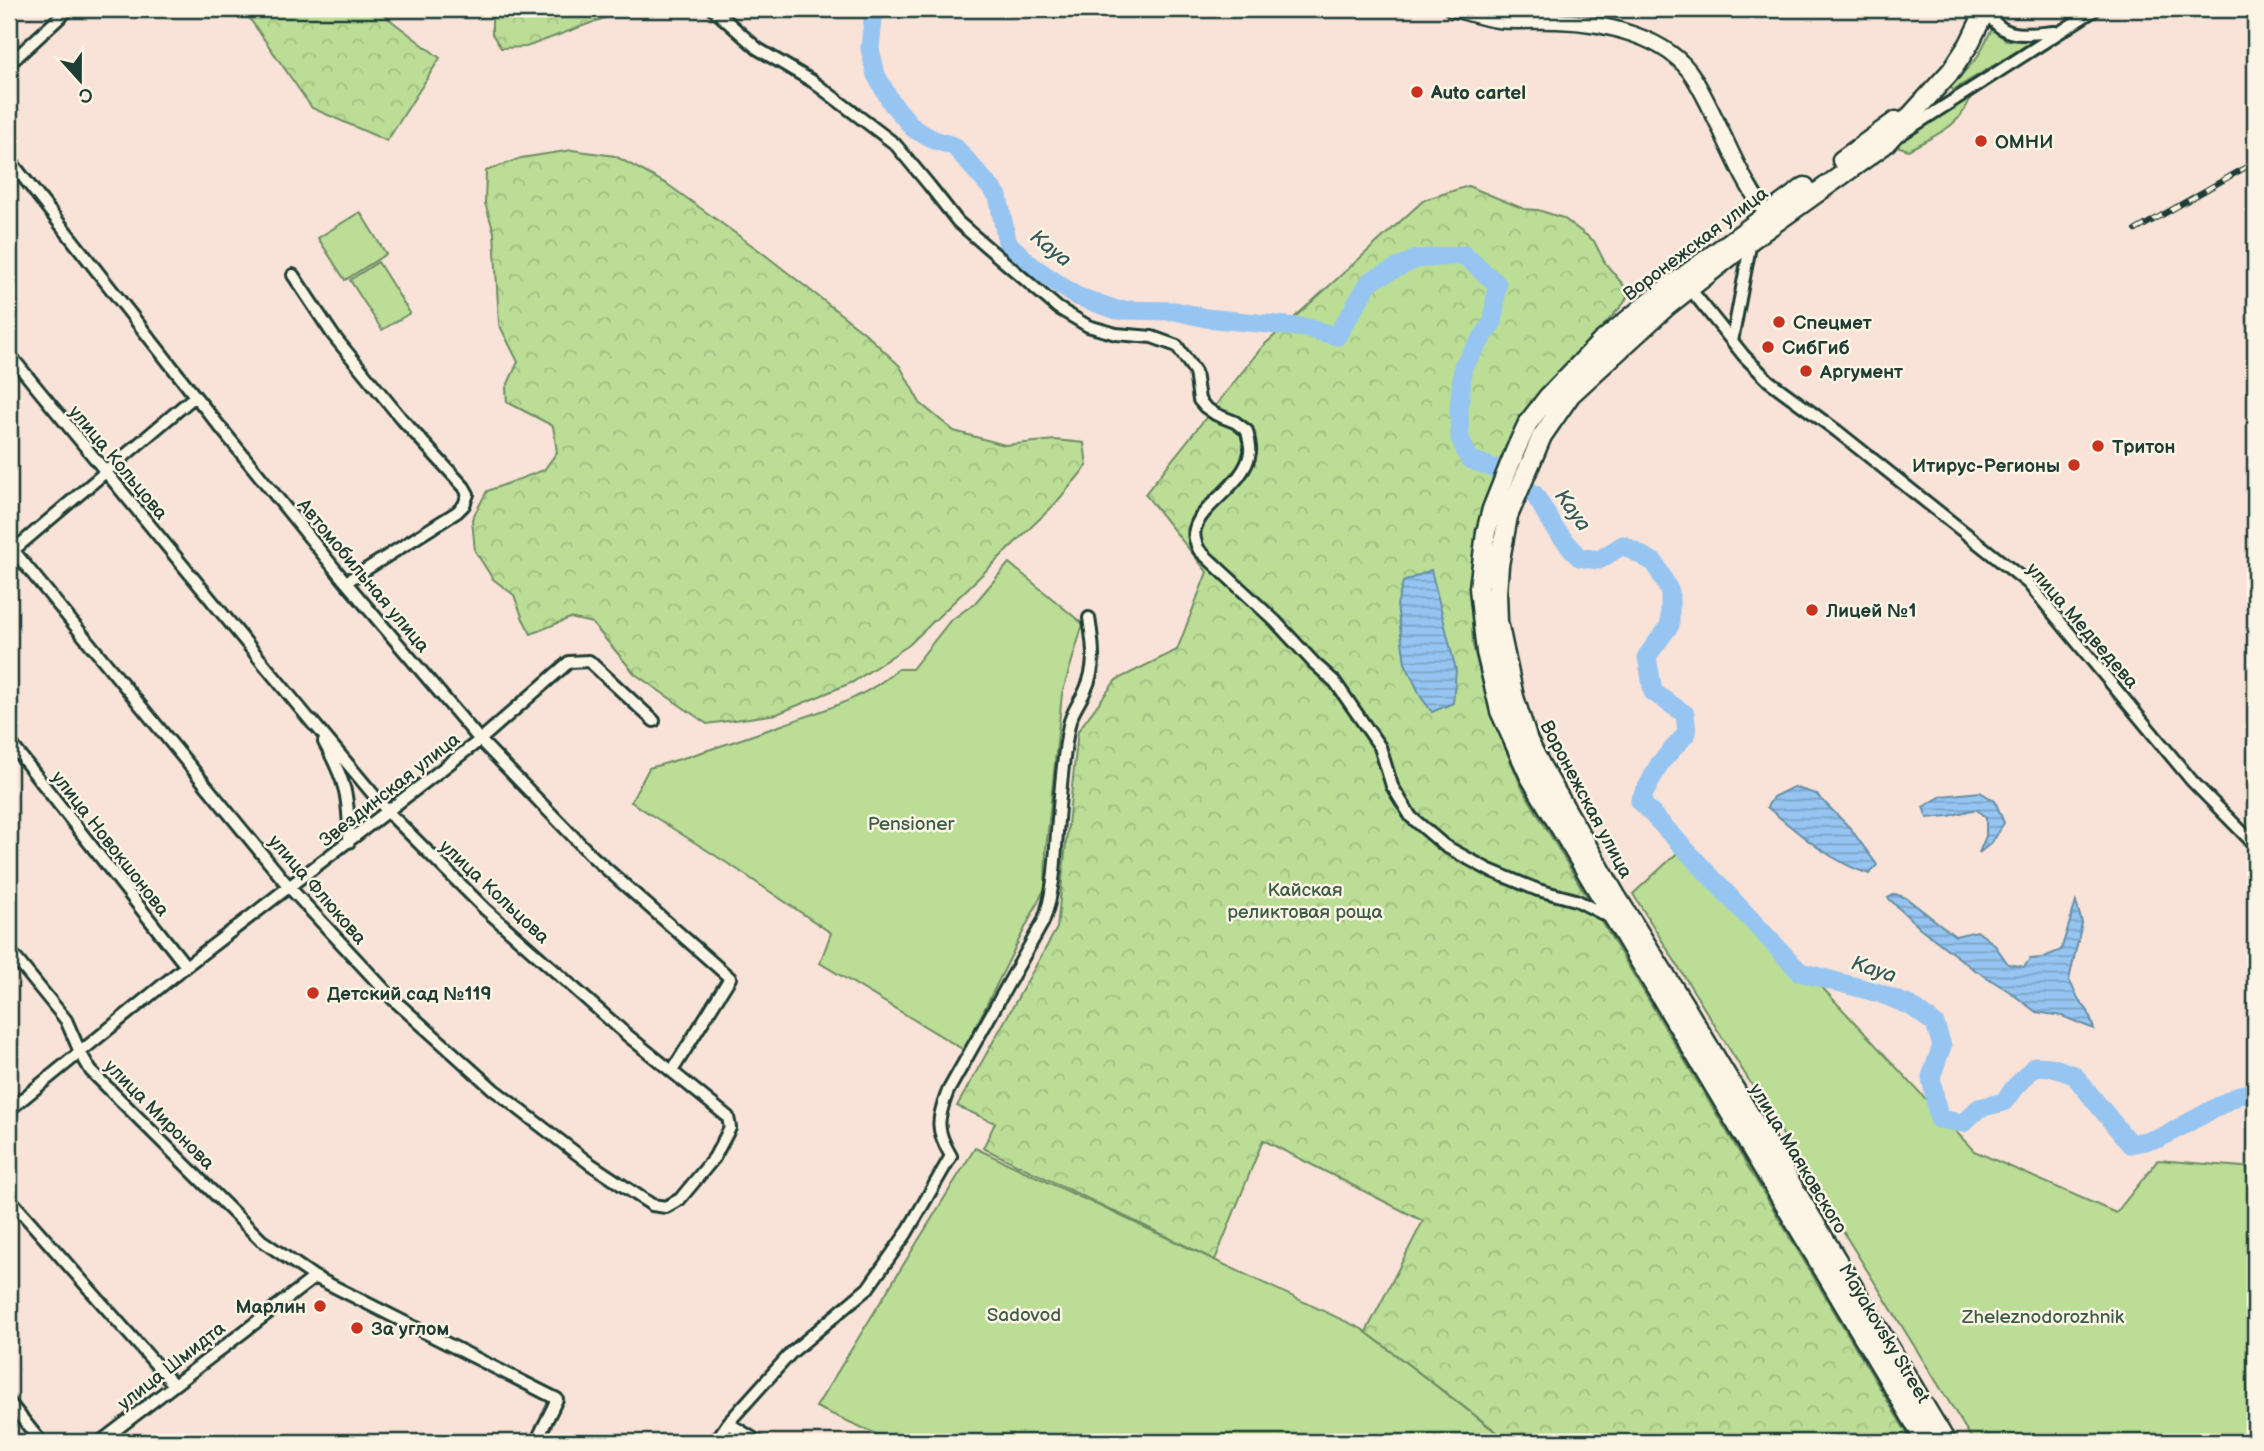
<svg xmlns="http://www.w3.org/2000/svg" width="2264" height="1451" font-family="'Balsamiq Sans',sans-serif">
<style>
.green{fill:#bbdd96;stroke:#6d8d65;stroke-width:2}
.forest{fill:url(#forest-crowns);stroke:#6d8d65;stroke-width:2}
.water{fill:url(#water-rules);stroke:#668fa6;stroke-width:2}
.lines{fill:none;stroke-linecap:round;stroke-linejoin:round}
.river{stroke:#96c5f2;stroke-width:19}
.minor-casing{stroke:#1f3d34;stroke-width:16}
.tertiary-casing{stroke:#1f3d34;stroke-width:19}
.primary-casing{stroke:#1f3d34;stroke-width:23}
.minor{stroke:#fcf5e5;stroke-width:10}
.tertiary{stroke:#fcf5e5;stroke-width:14}
.primary{stroke:#fcf5e5;stroke-width:18}
.rail-casing{stroke:#1f3d34;stroke-width:6}
.rail{stroke:#fcf5e5;stroke-width:3.5;stroke-dasharray:10;stroke-linecap:butt}
.poi-dot{fill:#c8321e;stroke:#fcf5e5;stroke-width:2.5}
.labels{text-anchor:middle;stroke-width:5;stroke-linejoin:round;paint-order:stroke}
.poi-label{font-size:19px;font-weight:bold;fill:#1f3d34;stroke:#fcf5e5;text-anchor:start}
.street-label{font-size:19px;fill:#1f3d34;stroke:#fcf5e5}
.park-label{font-size:19px;fill:#3e5d48;stroke:#fcf5e5}
.water-label{font-size:21px;font-style:italic;fill:#37585a;stroke:#fcf5e5}
</style>
<defs>
<pattern id="forest-crowns" width="20" height="18" patternUnits="userSpaceOnUse" patternTransform="scale(1.75)"><rect width="20" height="18" fill="#bbdd96"/><path d="M2 6a3 3 0 1 1 6 0M12 15a3 3 0 1 1 6 0" fill="none" stroke="#a0bf82"/></pattern>
<pattern id="water-rules" width="6" height="5" patternUnits="userSpaceOnUse" patternTransform="scale(1.75)"><rect width="6" height="5" fill="#96c5f2"/><path d="M0 2.5h6" fill="none" stroke="#7aa1c5"/></pattern>
</defs>
<rect width="100%" height="100%" fill="#f9e2d7"/>
<filter id="ink" filterUnits="userSpaceOnUse"><feTurbulence type="fractalNoise" baseFrequency=".0143" numOctaves="2"/><feDisplacementMap in="SourceGraphic" scale="14" xChannelSelector="R" yChannelSelector="G"/><feConvolveMatrix kernelMatrix="1 2 1 2 8 2 1 2 1" color-interpolation-filters="sRGB"/></filter>
<g filter="url(#ink)">
<path class="green" d="M 1992,29 L 2006,40 L 2032,42 L 1953,90 L 1950,87 L 1977,58 Z
M 1972,93 C 1963,126 1936,135 1908,150 L 1897,146 L 1902,138 Z
M 360,212 L 386,254 L 345,280 L 318,238 Z
M 378,262 L 410,313 L 382,330 L 350,280 Z
M 1009,563 L 1083,624 L 1062,694 L 1046,850 L 1045,888 L 964,1050 L 820,963 L 831,933 L 738,870 L 631,802 L 649,768 C 694,756 738,740 782,725 C 823,710 865,699 898,669 L 912,669 L 950,621 L 975,603 Z
M 1688,843 L 1974,1151 L 2116,1213 L 2158,1160 L 2255,1168 L 2255,1300 L 2246,1442 L 1974,1442 L 1633,894 Z
M 975,1148 L 1362,1329 L 1509,1442 L 894,1442 L 816,1407 Z"/>
<path class="forest" d="M 243,9 L 376,9 L 440,58 L 387,141 L 312,108 Z
M 492,9 L 623,9 L 621,12 L 526,47 L 501,48 L 492,34 Z
M 572,150 L 615,156 L 667,184 L 760,251 L 865,333 L 900,366 L 920,403 L 954,431 L 1005,445 L 1055,440 L 1084,443 L 1087,466 L 1055,504 L 909,645 L 853,682 L 777,714 L 707,724 L 635,674 L 592,623 L 570,618 L 531,634 L 523,619 L 514,595 L 493,579 L 475,551 L 472,519 L 487,491 L 544,470 L 557,452 L 553,426 L 507,402 L 506,388 L 518,362 L 499,324 L 494,232 L 485,203 L 486,171 L 521,158 Z
M 1468,186 L 1524,209 L 1538,210 L 1563,218 L 1594,241 L 1605,263 L 1625,287 L 1627,297 L 1624,303 L 1530,408 L 1496,469 L 1479,522 L 1470,579 L 1473,645 L 1489,709 L 1521,786 L 1912,1442 L 1510,1442 L 1366,1332 L 1423,1221 L 1263,1140 L 1215,1260 L 983,1148 L 995,1123 L 957,1106 L 1057,928 L 1078,731 L 1116,680 L 1177,650 L 1207,572 L 1145,494 L 1263,346 L 1424,200 Z"/>
<path class="water" d="M 1431,570 L 1456,670 L 1453,703 L 1432,712 L 1421,697 L 1405,663 L 1397,605 L 1403,582 Z
M 1793,787 L 1816,794 L 1850,828 L 1877,865 L 1869,874 C 1831,862 1797,832 1767,807 L 1773,797 Z
M 1980,792 L 1995,801 L 2004,823 L 1990,844 L 1979,853 L 1986,836 L 1986,818 L 1976,809 L 1949,816 L 1927,818 L 1923,807 L 1942,796 Z
M 1895,894 L 1906,898 L 1955,936 L 1977,931 L 1994,944 L 2008,964 L 2024,967 L 2030,959 L 2042,958 L 2061,950 L 2076,902 L 2082,923 L 2069,980 L 2079,1000 L 2088,1011 L 2094,1029 L 2062,1016 L 2036,1012 L 2010,992 L 1972,968 L 1920,928 L 1888,898 Z"/>
<g class="lines">
<path class="river" d="M 877,9 L 873,19 L 870,48 L 876,75 L 891,102 L 914,129 L 934,140 L 954,146 L 998,196 L 1007,242 L 1032,266 L 1076,296 L 1117,310 L 1175,311 L 1206,318 L 1307,328 L 1337,336 L 1370,281 L 1416,259 L 1464,255 L 1497,284 L 1493,322 L 1463,366 L 1459,410 L 1460,438 L 1469,459 L 1496,469 L 1535,495 L 1555,529 L 1579,557 L 1599,560 L 1623,545 L 1655,563 L 1670,592 L 1670,625 L 1647,656 L 1653,692 L 1685,714 L 1687,733 L 1660,763 L 1640,801 L 1800,972 L 1879,993 L 1911,1006 L 1935,1024 L 1942,1046 L 1931,1077 L 1939,1119 L 1963,1123 L 1979,1108 L 2004,1102 L 2014,1088 L 2035,1066 L 2051,1067 L 2074,1075 L 2130,1144 L 2160,1138 L 2239,1095 L 2255,1092"/>
<g class="minor-casing">
<path id="minor" d="M 713,9 L 758,49 L 812,81 L 895,144 L 929,185 L 958,222 L 1058,308 L 1088,326 L 1116,334 L 1152,337 L 1177,346 L 1195,372 L 1199,400 L 1205,407 L 1215,414 L 1235,422 L 1247,431 C 1248,437 1251,446 1250,452 C 1246,484 1201,504 1195,529 C 1193,536 1196,544 1199,550 L 1275,621 L 1314,663 L 1335,682 L 1380,747 L 1392,786 L 1411,817 L 1445,846 L 1489,870 L 1538,890 L 1576,900 L 1613,919
M 1987,9 C 2000,41 2027,34 2055,32
M 9,64 L 69,9
M 1901,134 L 2096,9
M 9,159 L 195,396 L 343,579 L 480,740 L 593,857 L 730,978 L 672,1071
M 293,275 L 333,335 L 400,417 L 464,487 L 468,494 L 464,505 L 457,512 L 346,582
M 1687,285 L 1744,356 L 1769,381 L 1837,431 L 2028,583 L 2192,781 L 2255,845
M 1732,341 L 1751,241
M 9,354 L 314,725
M 9,545 L 290,888 L 393,999 L 493,1089 L 589,1163 L 652,1205 L 666,1207 L 680,1199 L 714,1158 L 730,1128 L 728,1117 L 627,1035 L 485,909 L 388,812 L 311,720
M 9,554 L 195,396
M 9,741 L 186,966
M 324,742 C 346,782 349,797 349,842
M 9,950 L 66,1020 L 80,1052 L 91,1071 L 261,1240 L 315,1277 L 557,1399 L 536,1442
M 9,1110 L 186,966 L 480,740 L 569,662 L 589,661 L 654,721
M 9,1198 L 174,1385
M 9,1402 L 41,1442
M 728,1423 L 759,1442
M 100,1442 L 315,1277
M 715,1442 L 728,1423 L 791,1353 L 868,1288 L 906,1234 L 951,1156 C 935,1129 937,1120 948,1091 L 1043,922 C 1054,893 1055,863 1057,832 C 1060,796 1062,760 1069,725 C 1071,713 1080,702 1085,691 C 1097,666 1093,644 1089,618"/>
</g>
<g class="tertiary-casing">
<path id="tertiary" d="M 1452,9 C 1467,12 1483,18 1498,20 C 1517,22 1537,20 1557,21 C 1601,22 1669,36 1694,78 C 1722,124 1738,180 1773,222"/>
</g>
<g class="primary-casing">
<path id="primary" d="M 1842,160 L 1896,121
M 1805,187 L 1658,295 L 1601,342 L 1548,397 L 1528,423 L 1516,449 L 1492,509 L 1486,532 L 1479,588 L 1486,652 L 1500,711 L 1530,777 L 1926,1442
M 1946,1442 L 1684,1005 L 1616,896 L 1542,768 L 1528,741 L 1514,697 L 1498,622 L 1497,593 L 1499,565 L 1508,516 L 1542,436 L 1571,394 L 1666,307 L 1751,240 L 1884,145 L 1952,70 L 1969,44 L 1986,9"/>
</g>
<use href="#minor" class="minor"/>
<use href="#tertiary" class="tertiary"/>
<use href="#primary" class="primary"/>
<g class="rail-casing">
<path id="rail" d="M 2136,230 L 2255,162"/>
</g>
<use href="#rail" class="rail"/>
</g>
</g>
<g class="poi-dot">
<circle cx="1417" cy="92" r="7"/>
<circle cx="1981" cy="141" r="7"/>
<circle cx="1779" cy="322" r="7"/>
<circle cx="1768" cy="347" r="7"/>
<circle cx="1806" cy="371" r="7"/>
<circle cx="2098" cy="446" r="7"/>
<circle cx="2074" cy="465" r="7"/>
<circle cx="1812" cy="610" r="7"/>
<circle cx="313" cy="993" r="7"/>
<circle cx="320" cy="1306" r="7"/>
<circle cx="357" cy="1328" r="7"/>
</g>
<g class="labels">
<g class="poi-label">
<text x="1431" y="99">Auto cartel</text>
<text x="1995" y="148">ОМНИ</text>
<text x="1793" y="329">Спецмет</text>
<text x="1782" y="354">СибГиб</text>
<text x="1820" y="378">Аргумент</text>
<text x="2112" y="453">Тритон</text>
<text x="2060" y="472" text-anchor="end">Итирус-Регионы</text>
<text x="1826" y="617">Лицей №1</text>
<text x="327" y="1000">Детский сад №119</text>
<text x="306" y="1313" text-anchor="end">Марлин</text>
<text x="371" y="1335">За углом</text>
</g>
<g class="street-label">
<text transform="translate(1695 243) rotate(-37)" y="7">Воронежская улица</text>
<text transform="translate(119 462) rotate(50)" y="7">улица Кольцова</text>
<text transform="translate(364 575) rotate(50)" y="7">Автомобильная улица</text>
<text transform="translate(2083 625) rotate(49)" y="7">улица Медведева</text>
<text transform="translate(389 789) rotate(-38)" y="7">Звездинская улица</text>
<text transform="translate(1587 799) rotate(62)" y="7">Воронежская улица</text>
<text transform="translate(111 843) rotate(52)" y="7">улица Новокшонова</text>
<text transform="translate(318 889) rotate(49)" y="7">улица Флюкова</text>
<text transform="translate(495 891) rotate(43)" y="7">улица Кольцова</text>
<text transform="translate(160 1114) rotate(45)" y="7">улица Миронова</text>
<text transform="translate(1799 1158) rotate(59)" y="7">улица Маяковского</text>
<text transform="translate(1885 1333) rotate(59)" y="7">Mayakovsky Street</text>
<text transform="translate(171 1365) rotate(-38)" y="7">улица Шмидта</text>
</g>
<g class="park-label">
<text x="911" y="830">Pensioner</text>
<text x="1305" y="896">Кайская<tspan x="1305" dy="22">реликтовая роща</tspan></text>
<text x="1024" y="1321">Sadovod</text>
<text x="2043" y="1323">Zheleznodorozhnik</text>
</g>
<g class="water-label">
<text transform="translate(1051 248) rotate(39)" y="7">Kaya</text>
<text transform="translate(1573 510) rotate(54)" y="7">Kaya</text>
<text transform="translate(1874 969) rotate(18)" y="7">Kaya</text>
</g>
</g>
<rect width="2264" height="1451" fill="none" stroke="#fcf5e5" stroke-width="35"/>
<rect x="18" y="18" width="2229" height="1416" fill="none" stroke="#1f3d34" stroke-width="2.5" filter="url(#ink)"/>
<g transform="translate(80 80) rotate(159)" stroke="#fcf5e5" stroke-width="5" paint-order="stroke">
<path d="M0-5L12 26L0 18L-12 26Z" fill="#1f3d34"/>
<text y="-10" font-size="19" font-weight="bold" text-anchor="middle" fill="#1f3d34">С</text>
</g>
</svg>
